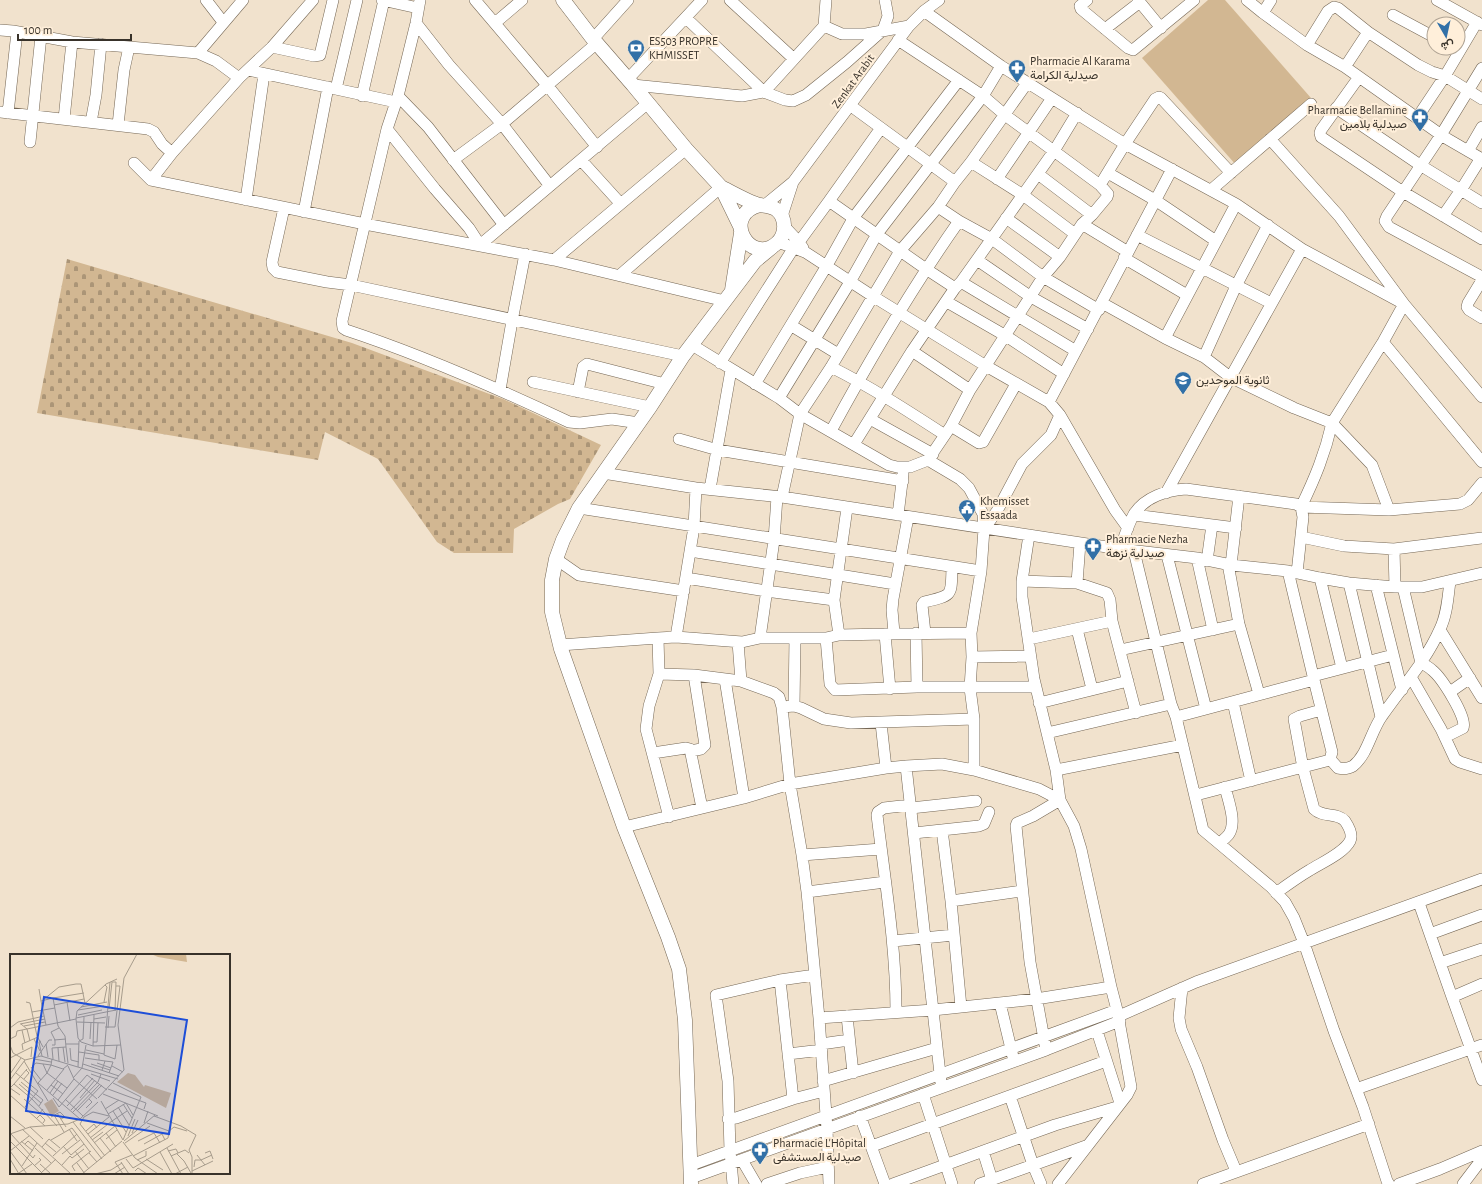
<svg xmlns="http://www.w3.org/2000/svg" width="1482" height="1184" font-family="'Alegreya Sans',Vazirmatn,sans-serif">
<style>
.cemetery{fill:url(#cemetery-stones)}
.pitch{fill:#d2b792}
.lines{fill:none;stroke-linecap:round;stroke-linejoin:round}
.minor-casing{stroke:#756755;stroke-width:12}
.major-casing{stroke:#756755;stroke-width:15}
.minor{stroke:#fff;stroke-width:11}
.major{stroke:#fff;stroke-width:14}
.labels{text-anchor:middle;stroke-width:4;stroke-linejoin:round;paint-order:stroke}
.poi-label{font-size:12px;fill:#38322a;stroke:#ffefda;text-anchor:start}
.street-label{font-size:12px;fill:#38322a;stroke:#ffefda}
.inset-road{fill:none;stroke:#a79c8c;stroke-width:1}
.view{fill:#1d4ed8;fill-opacity:0.15;stroke:#1d4ed8;stroke-width:2}
.inset-edge{fill:none;stroke:#38322a;stroke-width:2}
</style>
<defs>
<pattern id="cemetery-stones" width="16" height="16" patternUnits="userSpaceOnUse"><rect width="16" height="16" fill="#d2b792"/><path d="M2 7V4a2 2 0 0 1 4 0v3zM10 15v-3a2 2 0 0 1 4 0v3z" fill="#ab9577"/></pattern>
</defs>
<rect width="100%" height="100%" fill="#f1e2cd"/>
<path class="cemetery" d="M 67,259 L 352,343 L 503,399 L 601,445 L 570,499 L 558,504 L 514,529 L 513,553 L 454,553 L 437,542 L 378,459 L 325,432 L 318,460 L 37,413 Z"/>
<path class="pitch" d="M 1208,0 L 1225,0 L 1311,98 L 1236,165 L 1142,58 Z"/>
<g class="lines">
<g class="minor-casing">
<path id="minor" d="M 206,0 L 223,22
M 382,0 L 418,8
M 420,0 L 416,23 L 398,96 L 387,129 L 342,321 L 343,328 L 346,330 C 422,355 497,388 569,422 L 580,423 L 612,419 L 639,423
M 475,0 L 547,85 L 597,147
M 730,0 L 794,59
M 1087,0 L 1080,6 L 1081,9 L 1128,48 L 1133,50 L 1194,0
M 1138,0 L 1161,28
M 1247,0 L 1263,13 L 1307,45 L 1345,67 L 1444,137 L 1482,159
M 1437,0 L 1482,25
M 924,11 L 1001,66 L 1125,144 L 1236,204 L 1302,249 L 1404,304 L 1383,342 L 1332,423 L 1372,465 L 1389,510
M 1263,13 L 1271,0
M 1393,15 L 1434,37
M 686,18 L 764,92 L 785,100 L 793,101 L 806,95 L 847,62 L 883,30 L 888,16 L 885,0
M 416,23 L 449,65 L 502,124 L 550,186
M 495,23 L 522,0
M 824,26 L 842,34 L 866,34 L 909,26
M 1105,29 L 1140,2
M 0,30 L 13,31 L 72,42 L 198,53 L 216,61 L 239,78
M 593,39 L 628,0
M 898,40 L 983,96 L 1005,115 L 1100,185
M 1307,45 L 1328,11 L 1334,7 L 1338,8 L 1368,32 L 1418,65 L 1432,72 L 1445,76 L 1482,99
M 272,47 L 314,56 L 320,55 L 333,0
M 198,53 L 243,0
M 1345,67 L 1368,32
M 1482,68 L 1441,135 L 1387,216 L 1385,221 L 1389,227 L 1482,277
M 248,70 L 396,102
M 1359,77 L 1321,130 L 1320,133 L 1321,137 L 1403,192 L 1482,239
M 628,79 L 702,0
M 633,85 L 742,96 L 764,92 L 824,26 L 826,0
M 336,89 L 357,0
M 362,96 L 384,0
M 398,96 L 428,127 L 504,225
M 851,106 L 955,182
M 1336,108 L 1420,165 L 1482,203
M 0,112 L 148,129 L 154,132 L 162,144 L 172,153
M 8,113 L 17,32
M 1417,118 L 1445,76 L 1477,22
M 64,119 L 72,42
M 91,122 L 96,95 L 101,44
M 118,125 L 124,70 L 129,47
M 881,128 L 829,201 L 926,269 L 955,288
M 387,129 L 435,189 L 469,228 L 480,245 L 648,103
M 1270,139 L 1339,216 L 1404,304 L 1482,397
M 30,142 L 41,36
M 1468,151 L 1482,127
M 453,160 L 502,124 L 597,43
M 581,160 L 620,203
M 971,162 L 1023,195 L 1075,234
M 134,163 L 151,180 L 365,224 L 554,260 L 725,301
M 1108,173 L 1155,200 L 1216,241
M 1038,174 L 1092,215
M 997,179 L 1052,98
M 151,180 L 172,153 L 239,78 L 272,47 L 313,0
M 1211,190 L 1311,104
M 246,200 L 264,74
M 765,205 L 793,182 L 909,26 L 924,11 L 939,0
M 938,207 L 959,221 L 992,239 L 1043,277 L 1099,310
M 284,208 L 272,262 L 273,268 L 277,272 L 327,282 L 351,285 L 683,356
M 304,212 L 328,87
M 782,216 L 793,182
M 1443,216 L 1461,190 L 1481,158
M 1006,218 L 1060,257
M 1082,224 L 1128,252
M 785,227 L 799,242 L 803,248
M 1137,235 L 1271,303
M 778,242 L 805,252 L 874,297 L 986,366 L 1049,402 L 1060,415 L 1115,510 L 1128,528
M 799,242 L 829,201
M 1124,258 L 1187,295
M 554,260 L 686,149
M 977,260 L 1031,297 L 1088,329
M 620,275 L 721,187
M 1482,280 L 1468,303 L 1467,307 L 1469,310 L 1482,318
M 961,282 L 1076,351
M 947,302 L 1006,336 L 1064,374
M 1102,303 L 1165,338 L 1204,357 L 1230,377 L 1294,408 L 1332,423 C 1325,454 1315,478 1301,507 L 1389,510 L 1460,504 L 1468,500 L 1482,483
M 792,326 L 838,354
M 1165,338 L 1236,204
M 1383,342 L 1482,462
M 692,345 L 779,398 L 800,414 L 889,465 L 897,467 L 910,467 L 928,460 L 951,426 L 970,390 L 1043,277 L 1060,257 L 1082,224 L 1092,215 L 1107,197 L 1108,194 L 1100,185 L 1125,144 L 1155,99 L 1159,97 L 1161,98 L 1231,173
M 912,351 L 970,390
M 1204,357 L 1236,286 L 1268,225
M 720,363 L 793,249
M 831,367 C 871,387 908,411 945,435
M 533,382 L 650,407
M 755,384 L 826,267 L 854,217 L 959,80
M 500,390 L 512,321 L 525,254
M 578,392 L 583,367 L 587,364 L 665,384
M 779,398 L 850,282 L 877,234 L 983,96 L 1001,66
M 1049,402 L 1172,169
M 870,419 L 933,454
M 951,426 L 979,443 L 983,442 L 1016,384
M 831,431 C 870,359 912,288 959,221
M 679,439 L 718,450 L 903,481
M 854,444 L 912,351 L 955,288 L 961,282 L 1054,151 L 1077,113
M 928,460 L 960,479 L 969,488 L 983,514 L 984,529 L 981,571 L 971,633 L 972,657 L 970,688 L 974,719 L 974,770
M 603,473 L 696,488 L 782,497 L 1120,549 L 1197,558 L 1231,565 L 1288,571 L 1320,578 L 1349,583 L 1395,587 L 1422,587 L 1482,573
M 696,488 L 694,527 L 676,637 L 742,642 L 760,638
M 710,489 L 731,370
M 1166,493 L 1302,249
M 777,497 L 774,540 L 760,638 L 826,638 L 839,635 L 885,634 L 971,633
M 782,497 L 800,414 L 831,367 L 900,251 L 938,207 L 955,182 L 971,162 L 1027,83
M 579,508 C 713,530 847,551 981,571
M 898,515 L 903,474
M 1134,515 L 1236,528
M 984,529 L 997,511 L 1022,464 L 1051,435 L 1060,415
M 1029,535 L 1022,581 L 1022,597 L 1034,679 L 1056,770 L 1060,800 L 1033,816 L 1017,823 L 1016,826 L 1030,962 L 1046,1050
M 1301,537 L 1344,546 L 1394,549 L 1482,538
M 1120,549 C 1124,538 1128,525 1134,514 C 1145,497 1167,490 1186,489 L 1296,504 L 1301,507 L 1303,517 L 1297,573
M 1394,549 L 1395,587
M 690,551 L 895,584
M 1134,551 L 1171,704 L 1176,717 L 1314,680 L 1288,571
M 1167,555 L 1206,709
M 1197,558 L 1213,630
M 556,559 L 579,575 L 684,591
M 1207,561 L 1212,525
M 1228,564 L 1239,624 L 1259,694
M 1231,565 L 1239,496
M 686,578 L 766,591 L 834,600
M 1320,578 L 1342,668
M 1022,581 L 1077,583 L 1107,593 L 1110,600 L 1112,621 L 1136,713
M 1077,583 L 1080,543
M 1349,583 L 1381,717
M 1376,585 L 1402,690
M 1403,587 L 1421,663 C 1425,665 1429,667 1432,670 C 1441,677 1468,718 1463,728 L 1445,737
M 1077,629 L 1092,689
M 1440,630 L 1482,698
M 894,633 L 892,610 L 893,599 L 908,517
M 916,633 L 917,687
M 925,633 L 922,605 L 924,602 C 954,595 951,596 952,567
M 885,634 L 890,689
M 839,635 L 834,600 L 847,508
M 826,638 L 830,684 L 835,690 L 917,687 L 1036,687
M 1029,639 L 1112,621
M 738,642 L 741,681
M 560,645 L 658,638
M 1120,650 L 1239,624
M 972,657 L 1030,656
M 659,674 L 658,638 L 676,637
M 1313,676 L 1393,655
M 1411,677 L 1441,729 L 1455,759 L 1460,762 L 1482,769
M 725,679 L 744,798
M 1450,692 L 1470,678
M 1233,702 L 1251,781
M 1039,703 L 1128,681
M 794,706 L 795,638
M 782,707 L 794,706 L 801,708 L 824,719 L 851,723 L 974,719
M 1176,717 L 1203,830 L 1271,887 L 1285,902 L 1294,918 L 1304,943 L 1334,1031 L 1363,1107 L 1387,1181 L 1389,1184
M 881,723 L 886,768
M 1047,733 L 1171,704
M 691,751 L 701,749 L 705,745 L 694,675
M 653,753 L 686,748 L 690,749 L 702,808
M 1330,759 L 1338,768 C 1343,769 1348,769 1353,766 C 1368,754 1371,731 1382,716 C 1402,687 1426,661 1440,629 C 1447,615 1448,597 1450,581
M 906,766 L 941,1083
M 1056,770 L 1183,745
M 1196,795 L 1330,760 L 1332,752 L 1314,680
M 911,808 L 976,801
M 669,817 L 646,729 L 649,706 L 659,674 L 694,675 L 741,681 L 774,693 L 779,697 L 782,707 L 790,784 L 802,855 L 807,892 L 819,1018 L 827,1129 L 829,1184
M 624,827 L 744,798 L 790,784 L 886,768 L 906,766 L 942,764 L 974,770 L 1039,789 L 1060,800 L 1074,826 L 1081,849 L 1111,987 L 1117,1010 L 1131,1087 L 1127,1095 L 1058,1184
M 942,830 L 951,901 L 961,1007
M 914,833 L 979,826 L 984,824 L 989,812
M 1220,843 C 1223,840 1227,837 1229,834 C 1237,822 1228,800 1225,787
M 802,855 L 881,849
M 807,892 L 885,882
M 1276,893 C 1287,885 1298,877 1310,870 C 1321,863 1344,853 1350,841 C 1353,835 1349,827 1345,821 C 1337,812 1323,818 1314,809 L 1303,768 L 1294,719 L 1300,716 L 1321,710
M 951,901 L 1022,891
M 1419,903 L 1452,997 L 1482,1080
M 1430,934 L 1482,915
M 893,941 L 954,935
M 1440,963 L 1482,949
M 780,980 L 793,1099
M 1182,988 L 1179,1018 L 1181,1029 L 1197,1067 L 1223,1140 L 1236,1171
M 1452,997 L 1482,984
M 1000,1003 L 1013,1057
M 896,1012 C 896,946 885,881 877,815 L 878,812 L 884,808 L 910,805
M 847,1016 L 853,1073
M 1119,1016 L 1196,982 L 1482,879
M 819,1018 L 933,1010 L 1036,999 L 1111,987
M 1097,1031 L 1120,1103
M 821,1044 L 849,1040
M 788,1054 L 822,1050
M 823,1081 L 937,1048
M 1356,1089 L 1482,1045
M 923,1094 L 952,1184
M 1010,1096 L 1033,1165 L 1041,1184
M 860,1116 L 885,1184
M 728,1119 L 736,1118 L 793,1099 L 824,1091
M 872,1146 L 1106,1061
M 983,1151 L 992,1180
M 742,1160 L 756,1184
M 691,1165 L 1117,1010
M 691,1178 L 1046,1050 L 1120,1021
M 733,1184 L 730,1151 L 728,1081 L 716,995 L 780,980 L 815,975
M 767,1184 L 800,1173 L 828,1167
M 893,1184 L 1055,1125 L 1117,1107
M 980,1184 L 1086,1146
M 1203,1184 L 1369,1124
M 1399,1184 L 1440,1169 L 1482,1151
M 1463,1184 L 1482,1159"/>
</g>
<g class="major-casing">
<path id="major" d="M 563,0 L 593,39 L 633,85 L 686,149 L 721,187 L 740,226
M 721,187 C 731,192 750,203 760,205 C 766,206 772,206 777,210 C 787,219 786,235 777,243 C 750,267 720,215 760,205
M 732,290 L 741,233
M 691,1184 L 685,1020 L 679,969 L 668,937 L 624,827 L 561,649 L 552,612 L 552,580 L 556,559 L 563,540 L 579,508 L 650,407 L 683,356 L 755,261 L 772,247"/>
</g>
<use href="#minor" class="minor"/>
<use href="#major" class="major"/>
</g>
<defs>
<g id="bank-pin" transform="scale(0.9)"><path d="M0 17L-7.5 6A9.5 9.5 0 1 1 7.5 6Z" fill="#3270a7" stroke="#ffefda"/><path d="M-6-4H6V4H-6ZM0-2.3a2.3 2.3 0 1 0 0 4.6a2.3 2.3 0 1 0 0-4.6Z" fill="#fff"/></g>
<g id="pharmacy-pin" transform="scale(0.9)"><path d="M0 17L-7.5 6A9.5 9.5 0 1 1 7.5 6Z" fill="#3270a7" stroke="#ffefda"/><path d="M-2-6h4v4h4v4h-4v4h-4v-4h-4v-4h4Z" fill="#fff"/></g>
<g id="school-pin" transform="scale(0.9)"><path d="M0 17L-7.5 6A9.5 9.5 0 1 1 7.5 6Z" fill="#3270a7" stroke="#ffefda"/><path d="M0-5L7-2L0 1L-7-2ZM-4 1L0 2.5L4 1V4Q0 6-4 4Z" fill="#fff"/></g>
<g id="civic-pin" transform="scale(0.9)"><path d="M0 17L-7.5 6A9.5 9.5 0 1 1 7.5 6Z" fill="#3270a7" stroke="#ffefda"/><path d="M-.6-6.5H3V-4.5H.6V-3L4-1V1h2V6H-6V1h2V-1L-.6-3ZM-1.2 2.5V6h2.4V2.5Z" fill="#fff"/></g>
</defs>
<g fill-rule="evenodd">
<use href="#bank-pin" x="636" y="48"/>
<use href="#pharmacy-pin" x="1017" y="68"/>
<use href="#pharmacy-pin" x="1420" y="117"/>
<use href="#school-pin" x="1183" y="380"/>
<use href="#civic-pin" x="967" y="508"/>
<use href="#pharmacy-pin" x="1093" y="546"/>
<use href="#pharmacy-pin" x="760" y="1150"/>
</g>
<g class="labels">
<g class="poi-label">
<text x="649" y="45">ES503 PROPRE<tspan x="649" dy="14">KHMISSET</tspan></text>
<text x="1030" y="65">Pharmacie Al Karama<tspan x="1030" dy="14">صيدلية الكرامة</tspan></text>
<text x="1407" y="114" text-anchor="end">Pharmacie Bellamine<tspan x="1407" dy="14">صيدلية بلامين</tspan></text>
<text x="1196" y="384">ثانوية الموحدين</text>
<text x="980" y="505">Khemisset<tspan x="980" dy="14">Essaada</tspan></text>
<text x="1106" y="543">Pharmacie Nezha<tspan x="1106" dy="14">صيدلية نزهة</tspan></text>
<text x="773" y="1147">Pharmacie L'Hôpital<tspan x="773" dy="14">صيدلية المستشفى</tspan></text>
</g>
<g class="street-label">
<text transform="translate(853 81) rotate(-54)" y="4">Zenkat Arabit</text>
</g>
</g>
<g transform="translate(10 954)">
<rect width="220" height="220" fill="#f1e2cd"/>
<path d="M 141,0 L 176,0 L 177,8 L 148,3 Z" fill="#d2b792"/>
<path d="M 118,119 L 125,121 L 134,133 L 135,131 L 161,139 L 156,154 L 107,128 Z" fill="#d2b792"/>
<path d="M 42,145 L 49,157 L 41,162 L 34,150 Z" fill="#d2b792"/>
<path class="inset-road" d="M 107,25 L 96,30 L 67,57 L 66,65 L 68,84 L 71,88 L 83,92 L 111,91M 100,28 L 94,101 L 105,105 L 107,91M 102,28 L 106,28 L 105,57M 29,35 L 31,47M 43,44 L 74,39M 33,46 L 49,33 L 66,30 L 71,30 L 75,49M 16,48 L 20,49 L 27,82 L 33,93M 57,48 L 60,67M 94,48 L 97,33 L 95,31M 44,51 L 74,45M 71,53 L 97,48M 99,55 L 102,28M 68,56 L 94,52M 22,58 L 45,54M 68,61 L 92,56M 66,64 L 106,56M 84,65 L 96,63M 67,68 L 95,69M 10,70 L 35,65M 11,70 L 17,75 L 20,87M 36,71 L 31,47 L 43,44 L 48,72 L 55,82 L 56,93M 14,72 L 35,68M 95,73 L 105,73 L 110,32 L 106,32M 0,74 L 8,68 L 34,62M 98,74 L 99,62M 12,76 L 15,89M 0,85 L 6,82 L 7,77 L 66,65M 24,85 L 30,97M 80,85 L 81,68M 44,86 L 56,85M 31,87 L 29,88 L 32,102M 83,88 L 87,88 L 88,69M 36,90 L 38,103M 56,90 L 69,90M 0,91 L 3,99 L 15,106M 42,91 L 45,91 L 45,86 L 41,78 L 49,74M 83,92 L 84,61M 53,93 L 55,108M 48,94 L 49,107M 60,94 L 61,106 L 69,108M 13,96 L 12,90 L 28,83M 76,96 L 94,100M 69,98 L 89,101 L 89,106M 28,102 L 39,86 L 42,86M 0,104 L 22,93 L 21,103M 75,104 L 95,107 L 92,116M 24,105 L 41,108M 42,105 L 41,111 L 53,115 L 58,111M 43,105 L 42,94 L 56,93 L 58,109M 14,107 L 38,147M 95,107 L 103,108 L 99,119M 87,109 L 101,114M 33,110 L 37,119 L 28,129 L 70,165M 73,110 L 109,122M 81,110 L 100,116M 22,112 L 26,109 L 41,111 L 37,119 L 57,134M 58,112 L 64,125 L 87,145M 102,112 L 113,118M 21,113 L 31,126M 68,113 L 69,87 L 73,85 L 74,63M 6,119 L 28,137 L 15,153M 0,120 L 11,104M 81,120 L 100,127M 63,124 L 72,114 L 76,91M 14,125 L 19,119 L 16,116M 0,126 L 15,106 L 31,102 L 108,125M 11,128 L 33,146 L 29,152M 103,129 L 131,143 L 113,186M 4,130 L 17,115M 9,130 L 31,149M 41,131 L 53,140M 0,134 L 4,130 L 22,145 L 47,172M 0,134 L 10,141M 98,135 L 136,149 L 134,155M 37,136 L 54,115M 40,139 L 48,127M 93,140 L 148,162M 0,141 L 35,172M 43,141 L 52,129M 43,144 L 49,153 L 77,121 L 97,136M 70,144 L 85,126M 88,144 L 114,116 L 108,71 L 114,24 L 127,0M 14,145 L 30,159 L 33,155M 55,145 L 73,162M 48,146 L 64,125M 91,147 L 113,186M 113,150 L 122,164M 57,152 L 83,124M 108,153 L 119,171M 76,154 L 82,148 L 79,145M 95,155 L 109,146M 61,156 L 88,128 L 91,120M 67,157 L 92,131M 103,157 L 116,178M 63,158 L 90,130M 47,159 L 56,173M 98,160 L 116,149 L 123,161M 44,161 L 54,178M 0,162 L 15,174M 144,162 L 171,172 L 186,181 L 179,196 L 182,203 L 182,220M 41,163 L 50,158 L 55,163 L 51,165M 27,164 L 30,161 L 35,166 L 33,169M 102,167 L 117,157M 63,168 L 92,205M 134,169 L 138,157M 137,169 L 159,177 L 164,173 L 177,177M 70,170 L 95,202M 70,170 L 74,163 L 83,158 L 99,162M 20,173 L 33,185M 12,175 L 61,220M 59,175 L 67,187M 76,177 L 84,170 L 87,174M 96,179 L 106,193M 122,179 L 128,166M 0,180 L 20,173 L 58,170 L 70,165 L 88,148M 1,180 L 23,204 L 25,201M 78,180 L 99,163M 118,182 L 125,165M 80,184 L 102,167M 90,184 L 101,198M 96,185 L 107,176M 41,186 L 62,174 L 80,198M 82,186 L 93,178M 0,187 L 33,220M 11,187 L 23,197M 114,187 L 145,161M 128,187 L 144,179 L 150,189M 113,188 L 125,204 L 148,220M 35,189 L 46,198M 84,189 L 105,172M 115,189 L 140,172M 15,190 L 18,187 L 25,193M 134,190 L 152,180 L 155,186M 53,192 L 61,201 L 74,190M 32,193 L 39,185 L 50,194M 25,194 L 41,209M 157,194 L 171,220M 0,197 L 17,220M 0,197 L 19,182M 65,197 L 79,215M 158,197 L 166,195 L 168,199M 150,198 L 162,220M 79,199 L 87,208M 195,199 L 200,197 L 203,205M 52,200 L 70,186M 167,200 L 174,207 L 181,219M 187,201 L 195,211M 43,202 L 67,180M 60,202 L 62,204 L 74,195M 123,202 L 158,184 L 159,177M 161,202 L 175,196 L 179,199M 0,205 L 9,220M 116,205 L 123,214 L 163,190M 136,205 L 153,216M 127,206 L 136,202 L 136,197M 191,206 L 202,201M 111,208 L 119,220M 67,209 L 75,220M 30,210 L 41,220M 52,211 L 60,202M 12,212 L 27,189M 24,212 L 31,206 L 29,204M 184,213 L 185,206 L 191,206M 65,217 L 62,212 L 81,197M 125,217 L 128,214 L 137,220M 182,217 L 203,207M 9,219 L 22,210M 31,219 L 46,205M 72,220 L 112,187M 85,220 L 101,216 L 112,209M 104,220 L 115,213M 113,220 L 105,208 L 122,201M 165,220 L 178,213"/>
<path class="view" d="M 34,43 L 177,66 L 159,180 L 16,157 Z"/>
<rect width="220" height="220" class="inset-edge"/>
</g>
<g transform="translate(1446 36) rotate(171)"><circle r="19" fill="#ffefda" stroke="#afa394"/>
<path d="M0-3L7 15L0 10L-7 15Z" fill="#3270a7"/>
<text y="-6" font-size="11" font-weight="bold" text-anchor="middle" fill="#38322a">ش</text>
</g>
<path d="M18 34v6h113v-6" fill="none" stroke="#38322a" stroke-width="2"/>
<text x="24" y="34" font-size="12" fill="#38322a" stroke="#ffefda" stroke-width="3" paint-order="stroke">100 m</text>
</svg>
